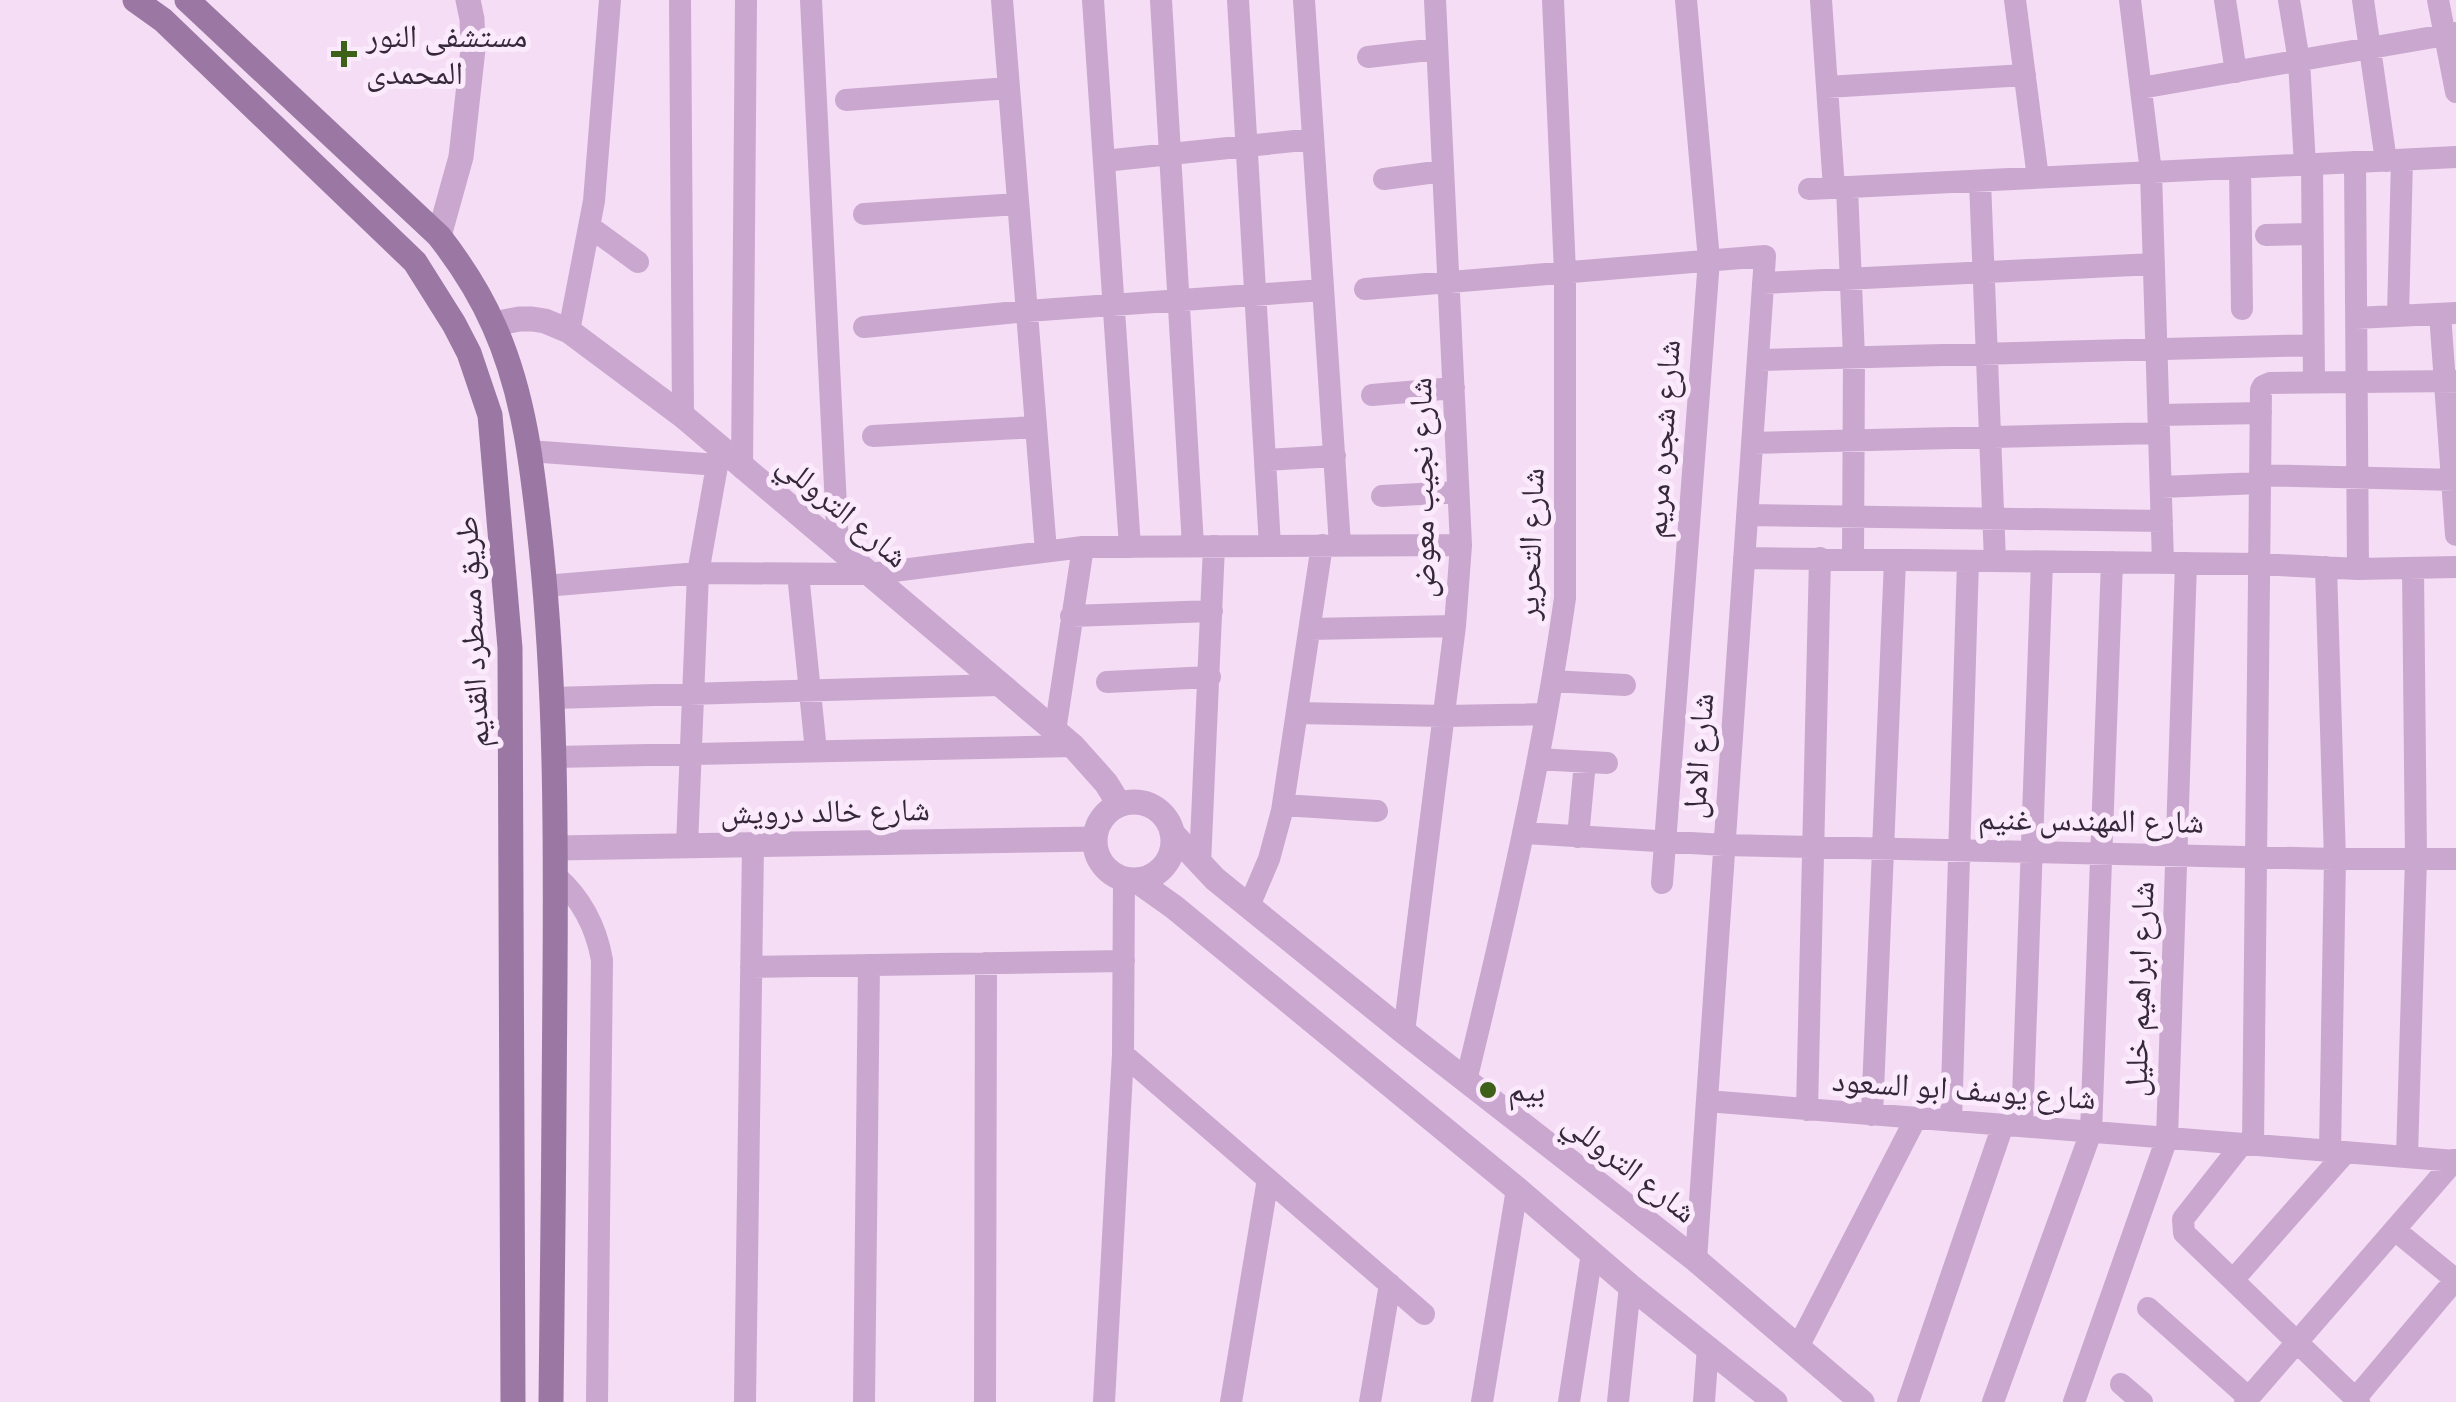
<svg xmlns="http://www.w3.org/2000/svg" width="2456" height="1402" font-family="'Archivo Narrow','Noto Naskh Arabic',sans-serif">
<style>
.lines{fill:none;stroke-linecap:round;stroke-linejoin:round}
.minor{stroke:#caa7cf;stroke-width:22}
.tertiary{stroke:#caa7cf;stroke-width:25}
.secondary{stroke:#9a78a3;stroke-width:25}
.poi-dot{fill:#3e6119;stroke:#fbeafc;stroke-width:4}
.labels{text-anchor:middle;stroke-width:10;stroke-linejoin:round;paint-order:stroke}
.poi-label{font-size:32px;fill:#36283b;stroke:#fbeafc;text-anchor:start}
.street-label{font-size:32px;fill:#36283b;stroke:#fbeafc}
</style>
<rect width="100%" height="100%" fill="#f4ddf5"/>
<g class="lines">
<path class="minor" d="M 680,0 L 683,416
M 811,0 L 838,547
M 1002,0 L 1046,551
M 1093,0 L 1130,547
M 1161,0 L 1193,546
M 1238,0 L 1270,546
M 1304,0 L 1340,545
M 1821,0 L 1834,188
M 2015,0 L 2038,178
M 2130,0 L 2151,172 L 2163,563
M 2225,0 L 2236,72
M 2289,0 L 2299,61 L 2305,165
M 2363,0 L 2386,161
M 2438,0 L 2456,92
M 1368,57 L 1437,49
M 1827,87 L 2025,75
M 2141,88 L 2456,33
M 846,100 L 1009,88
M 1104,161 L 1313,139
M 2355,162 L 2358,569
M 2312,164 L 2314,382
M 2240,168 L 2242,309
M 1384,179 L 1443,171
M 1980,181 L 1995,561
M 1847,187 L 1854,357 L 1853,558
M 1809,189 L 2456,157
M 864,214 L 1018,204
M 590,227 L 638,262
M 2266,235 L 2312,234
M 1763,283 L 2154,264
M 1365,289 L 1765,256 L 1696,1260
M 2440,314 L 2456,535
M 2398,316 L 2402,160
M 2356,318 L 2456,313
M 864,327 L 1027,311 L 1323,290
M 569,331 L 594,201 L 610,0
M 1758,360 L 2313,345
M 1372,395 L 1454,388
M 2159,415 L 2261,413
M 873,436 L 1036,427
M 1752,443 L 2159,433
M 529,451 L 718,465
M 1265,460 L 1335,456
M 742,468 L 746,0
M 2260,475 L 2456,480
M 2161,487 L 2260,483
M 1382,496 L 1458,492
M 1747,515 L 2162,521
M 1744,558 L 2259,564 L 2358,569 L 2456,567
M 2326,567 L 2335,859 L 2330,1151
M 798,574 L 816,751
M 545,586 L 698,573 L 870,574 L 1083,547 L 1461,545
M 1071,616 L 1212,611
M 1310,629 L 1455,626
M 1552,681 L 1625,685
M 1107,682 L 1210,677
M 553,698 C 701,695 850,688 998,685
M 1297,713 L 1445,716 L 1546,714
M 1055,731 L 1083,547
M 555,757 L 1073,746
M 1538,759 L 1607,763
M 1283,805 L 1377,811
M 1524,833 L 1724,845 L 2335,859 L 2456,859
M 1578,837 L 1585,762
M 687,846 L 698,573 L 720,449
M 1200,864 L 1214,546
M 556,876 C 582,899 596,926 602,960 L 597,1402
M 1662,883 L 1709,260 L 1686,0
M 1249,906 L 1269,859 L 1282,811 L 1322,545
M 751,967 L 1124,961
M 1404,1032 L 1455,626 L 1461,545 L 1435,0
M 1123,1054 L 1424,1314
M 1466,1081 C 1505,921 1542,761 1565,598 L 1565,272 L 1553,0
M 1707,1101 L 2456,1161
M 1807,1110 L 1820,558
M 1872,1115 L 1895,560
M 1951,1121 L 1968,561
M 2022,1126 L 2042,562
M 2242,1144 L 2183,1219 L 2184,1233 L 2359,1402
M 2253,1144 L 2261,390 L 2263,386 L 2270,383 L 2456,381
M 2407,1156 L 2416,859 L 2413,569
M 2395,1230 L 2456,1280
M 2233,1280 L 2346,1152
M 2148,1308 L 2249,1398
M 1798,1347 L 1916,1118
M 2121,1384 L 2142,1402
M 2355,1399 L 2456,1279
M 745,1402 L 753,845
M 864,1402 L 869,965
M 985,1402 L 986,963
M 1104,1402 L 1123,1054 L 1124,879
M 1231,1402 L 1268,1179
M 1370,1402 L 1390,1284
M 1482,1402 L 1517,1189
M 1569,1402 L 1592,1253
M 1618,1402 L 1630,1286
M 1704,1402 L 1708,1347
M 1908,1402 L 2003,1125
M 1993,1402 L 2091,1132 L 2112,562
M 2074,1402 L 2167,1138 L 2186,563
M 2245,1402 L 2455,1160"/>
<path class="tertiary" d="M 439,236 L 461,157 L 473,49 L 472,19 L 468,0
M 494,324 L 519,319 L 532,319 L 545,321 L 569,331 L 683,416 L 1073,746 L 1106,783 L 1119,804
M1095 841a39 39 0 1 1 78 0a39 39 0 1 1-78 0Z
M 1172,833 L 1215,879 L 1404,1032 L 1696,1260 L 1862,1402
M 556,848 L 1095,839
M 1136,880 L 1174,907 L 1517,1189 L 1630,1286 L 1775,1402"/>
<path class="secondary" d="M 135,0 L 163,20 L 415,262 L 454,324 L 469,353 L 490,415 L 510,648 L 513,1402
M 187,0 L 439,236 C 460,263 480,294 494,326 C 525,395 533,472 541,547 C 556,691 556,834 555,978 C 554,1119 553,1261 551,1402"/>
</g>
<g class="poi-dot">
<path d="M339 39h10v10h10v10h-10v10h-10v-10h-10v-10h10z"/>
<circle cx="1488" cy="1090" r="10"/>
</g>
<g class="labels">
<g class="poi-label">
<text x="366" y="47">مستشفى النور<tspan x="366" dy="37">المحمدى</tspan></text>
<text x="1508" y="1101">بيم</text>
</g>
<g class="street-label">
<text transform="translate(1662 439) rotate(-86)" y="11">شارع شجره مريم</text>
<text transform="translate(1422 488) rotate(-91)" y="11">شارع نجيب معوض</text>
<text transform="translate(843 510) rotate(40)" y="11">شارع التروللي</text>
<text transform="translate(1530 544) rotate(-88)" y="11">شارع التحرير</text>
<text transform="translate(472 632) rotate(-93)" y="11">طريق مسطرد القديم</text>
<text transform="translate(1698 756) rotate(-86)" y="11">شارع الامل</text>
<text transform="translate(825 811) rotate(-1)" y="11">شارع خالد درويش</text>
<text transform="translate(2091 820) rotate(1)" y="11">شارع المهندس غنيم</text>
<text transform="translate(2139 989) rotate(-88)" y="11">شارع ابراهيم خليل</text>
<text transform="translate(1964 1089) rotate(4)" y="11">شارع يوسف ابو السعود</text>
<text transform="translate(1630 1167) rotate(38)" y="11">شارع التروللي</text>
</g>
</g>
</svg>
